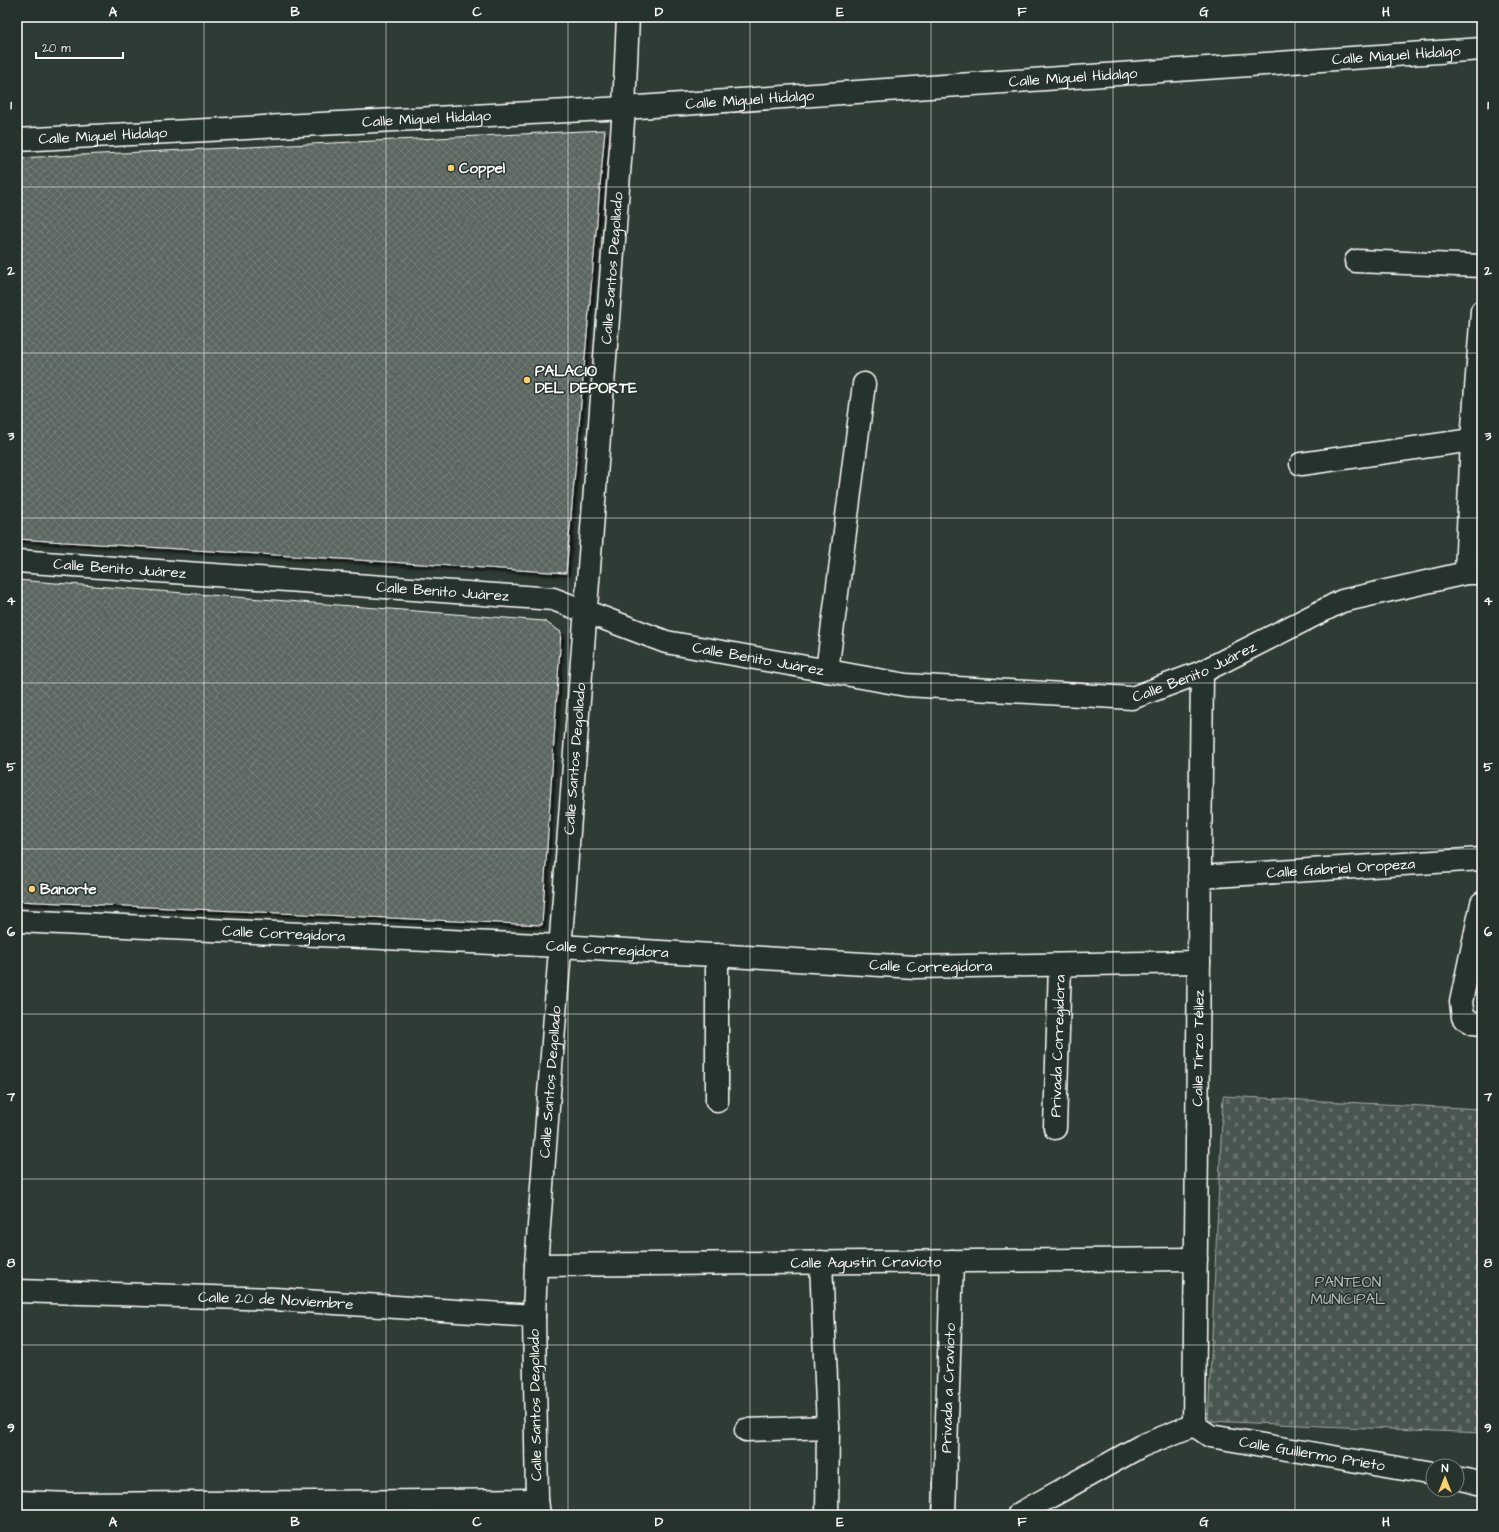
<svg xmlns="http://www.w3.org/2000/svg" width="1499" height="1532" font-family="'Architects Daughter',sans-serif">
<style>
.cemetery{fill:url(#cemetery-stones);stroke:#a4aaa7}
.building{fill:url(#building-cross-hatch);stroke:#fff;filter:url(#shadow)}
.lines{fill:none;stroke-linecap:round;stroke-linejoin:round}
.minor-casing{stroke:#fff;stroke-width:25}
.major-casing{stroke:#fff;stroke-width:25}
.minor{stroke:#26332d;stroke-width:22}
.major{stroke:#26332d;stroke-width:22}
.grid{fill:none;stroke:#fff;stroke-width:1;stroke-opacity:0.55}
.poi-dot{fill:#ffd166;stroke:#26332d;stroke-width:1.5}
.labels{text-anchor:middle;stroke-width:3;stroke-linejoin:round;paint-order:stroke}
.street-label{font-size:15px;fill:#fff;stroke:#26332d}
.poi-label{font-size:15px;font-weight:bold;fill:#fff;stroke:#26332d;text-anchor:start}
.park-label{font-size:15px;fill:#b7bbb9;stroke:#26332d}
.neatline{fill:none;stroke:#fff;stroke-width:1.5}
.grid-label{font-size:13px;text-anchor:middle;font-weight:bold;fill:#fff}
</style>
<defs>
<pattern id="cemetery-stones" width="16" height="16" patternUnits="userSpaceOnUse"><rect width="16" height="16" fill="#4a544f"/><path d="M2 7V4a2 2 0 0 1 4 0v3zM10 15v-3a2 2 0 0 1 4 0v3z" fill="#656e69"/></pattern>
<pattern id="building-cross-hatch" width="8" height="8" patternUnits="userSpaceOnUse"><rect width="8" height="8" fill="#5b6661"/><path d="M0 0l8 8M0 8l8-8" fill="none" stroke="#747d79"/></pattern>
<filter id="shadow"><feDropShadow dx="3.5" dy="3.5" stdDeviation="1" flood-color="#0009"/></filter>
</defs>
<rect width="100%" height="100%" fill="#2f3b35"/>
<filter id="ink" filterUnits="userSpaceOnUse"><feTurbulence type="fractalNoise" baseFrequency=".025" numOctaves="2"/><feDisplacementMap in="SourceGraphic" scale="8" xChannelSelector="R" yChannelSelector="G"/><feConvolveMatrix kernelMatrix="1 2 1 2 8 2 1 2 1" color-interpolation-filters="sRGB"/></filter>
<g filter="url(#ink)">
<path class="cemetery" d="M 1223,1096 L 1482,1109 L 1482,1433 L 1208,1421 Z"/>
<path class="building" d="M 605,130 L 566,573 L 17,539 L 17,158 Z
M 17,580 L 544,621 L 561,632 L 542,925 L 17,901 Z"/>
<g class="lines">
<g class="minor-casing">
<g id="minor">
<path d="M 1356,261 L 1482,266"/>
<path d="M 1301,464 L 1472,440"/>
<path id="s1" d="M 17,561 L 553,599 L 666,642 L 906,685 L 1132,698 L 1202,672 L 1342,601 L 1466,573 L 1482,573"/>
<path d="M 1466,573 L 1472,440 L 1482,311"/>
<path d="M 827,671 L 864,384"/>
<path id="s2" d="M 1199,877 L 1482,859"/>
<path d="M 1482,903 L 1461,1002 L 1463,1017 L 1473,1023 L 1482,1024"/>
<path id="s3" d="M 17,921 L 559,946 L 915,967 L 1199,962"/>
<path d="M 717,955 L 717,1101"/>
<path id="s4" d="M 1055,1128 L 1060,965"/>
<path d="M 821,1262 L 828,1427 L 827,1515"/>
<path id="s5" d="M 536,1265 L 1196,1259"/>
<path id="s6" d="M 17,1291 L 274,1299 L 534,1316"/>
<path id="s7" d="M 1194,1425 L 1202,672"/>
<path id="s8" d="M 1194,1425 L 1210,1436 L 1433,1474"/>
<path d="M 746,1430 L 828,1427"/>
<path d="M 1457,1478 L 1482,1484"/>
<path d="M 17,1502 L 72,1504 L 537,1500"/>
<path d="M 1019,1514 L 1141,1446 L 1194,1425"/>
<path id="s9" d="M 539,1515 L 537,1500 L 534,1316 L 536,1265 L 624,108 L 628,17"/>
<path id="s10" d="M 944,1515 L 952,1261"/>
</g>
</g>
<g class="major-casing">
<g id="major">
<path id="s11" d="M 17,140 L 624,108 L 1482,49"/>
</g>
</g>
<use href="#minor" class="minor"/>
<use href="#major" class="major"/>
</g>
</g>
<path class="grid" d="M 204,17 L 204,1515M 386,17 L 386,1515M 568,17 L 568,1515M 750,17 L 750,1515M 931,17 L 931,1515M 1113,17 L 1113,1515M 1295,17 L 1295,1515M 17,187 L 1482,187M 17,353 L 1482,353M 17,518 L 1482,518M 17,683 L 1482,683M 17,849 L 1482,849M 17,1014 L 1482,1014M 17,1179 L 1482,1179M 17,1345 L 1482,1345"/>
<g class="poi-dot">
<circle cx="451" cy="168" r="4"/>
<circle cx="527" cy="380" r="4"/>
<circle cx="32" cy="889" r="4"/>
</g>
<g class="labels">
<g class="street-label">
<text dy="5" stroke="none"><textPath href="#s11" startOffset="1382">Calle Miguel Hidalgo</textPath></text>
<text dy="5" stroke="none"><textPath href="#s11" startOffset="1058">Calle Miguel Hidalgo</textPath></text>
<text dy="5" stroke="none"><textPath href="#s11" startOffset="734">Calle Miguel Hidalgo</textPath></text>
<text dy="5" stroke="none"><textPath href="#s11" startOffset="410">Calle Miguel Hidalgo</textPath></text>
<text dy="5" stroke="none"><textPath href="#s11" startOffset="86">Calle Miguel Hidalgo</textPath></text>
<text dy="5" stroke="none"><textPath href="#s9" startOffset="1250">Calle Santos Degollado</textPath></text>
<text dy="5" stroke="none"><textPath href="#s1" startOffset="103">Calle Benito Juárez</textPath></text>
<text dy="5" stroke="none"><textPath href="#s1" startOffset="427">Calle Benito Juárez</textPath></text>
<text dy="5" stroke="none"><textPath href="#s1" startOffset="752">Calle Benito Juárez</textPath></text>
<text dy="5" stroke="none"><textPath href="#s1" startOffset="1196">Calle Benito Juárez</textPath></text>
<text dy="5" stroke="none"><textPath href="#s9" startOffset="758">Calle Santos Degollado</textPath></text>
<text dy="5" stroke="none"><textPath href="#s2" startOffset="142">Calle Gabriel Oropeza</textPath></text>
<text dy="5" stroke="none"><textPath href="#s3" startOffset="267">Calle Corregidora</textPath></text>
<text dy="5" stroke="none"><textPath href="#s3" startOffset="591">Calle Corregidora</textPath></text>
<text dy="5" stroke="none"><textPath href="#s3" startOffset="915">Calle Corregidora</textPath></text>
<text dy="5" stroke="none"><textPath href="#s4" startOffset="82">Privada Corregidora</textPath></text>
<text dy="5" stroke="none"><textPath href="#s7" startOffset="377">Calle Tirzo Téllez</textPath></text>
<text dy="5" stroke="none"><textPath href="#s9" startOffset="434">Calle Santos Degollado</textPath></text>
<text dy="5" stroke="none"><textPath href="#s5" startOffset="330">Calle Agustín Cravioto</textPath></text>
<text dy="5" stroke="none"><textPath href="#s6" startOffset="259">Calle 20 de Noviembre</textPath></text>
<text dy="5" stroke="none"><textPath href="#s10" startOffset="127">Privada a Cravioto</textPath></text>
<text transform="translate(535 1405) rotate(-91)" y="5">Calle Santos Degollado</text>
<text dy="5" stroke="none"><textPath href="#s8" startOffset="123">Calle Guillermo Prieto</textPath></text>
</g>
<g class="poi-label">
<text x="459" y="173">Coppel</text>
<text x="535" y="376">PALACIO<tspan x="535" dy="17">DEL DEPORTE</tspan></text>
<text x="40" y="894">Banorte</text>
</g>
<g class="park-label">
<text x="1348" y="1287">PANTEON<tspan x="1348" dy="17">MUNICIPAL</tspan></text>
</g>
</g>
<rect width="1499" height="1532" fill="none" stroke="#26332d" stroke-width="44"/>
<g transform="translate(1445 1478)"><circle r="19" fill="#26332d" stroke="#7d8581"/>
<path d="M0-3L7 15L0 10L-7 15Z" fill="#ffd166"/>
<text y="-6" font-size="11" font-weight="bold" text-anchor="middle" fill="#ffffff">N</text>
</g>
<path d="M36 52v6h87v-6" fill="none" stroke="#ffffff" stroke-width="2"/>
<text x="42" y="52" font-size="12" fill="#ffffff" stroke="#26332d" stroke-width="3" paint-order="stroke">20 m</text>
<rect x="22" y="22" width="1455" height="1488" class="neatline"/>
<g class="grid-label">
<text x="113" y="16">A</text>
<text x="295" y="16">B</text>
<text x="477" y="16">C</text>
<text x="659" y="16">D</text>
<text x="840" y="16">E</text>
<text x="1022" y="16">F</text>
<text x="1204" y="16">G</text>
<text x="1386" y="16">H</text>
<text x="11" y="109">1</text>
<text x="1488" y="109">1</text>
<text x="11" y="275">2</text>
<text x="1488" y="275">2</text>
<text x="11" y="440">3</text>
<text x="1488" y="440">3</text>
<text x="11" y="605">4</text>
<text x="1488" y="605">4</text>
<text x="11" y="771">5</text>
<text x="1488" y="771">5</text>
<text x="11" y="936">6</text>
<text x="1488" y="936">6</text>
<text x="11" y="1101">7</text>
<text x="1488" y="1101">7</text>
<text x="11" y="1267">8</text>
<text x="1488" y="1267">8</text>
<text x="11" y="1432">9</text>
<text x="1488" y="1432">9</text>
<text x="113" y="1526">A</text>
<text x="295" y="1526">B</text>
<text x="477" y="1526">C</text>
<text x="659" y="1526">D</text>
<text x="840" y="1526">E</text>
<text x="1022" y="1526">F</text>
<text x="1204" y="1526">G</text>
<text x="1386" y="1526">H</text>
</g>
</svg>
